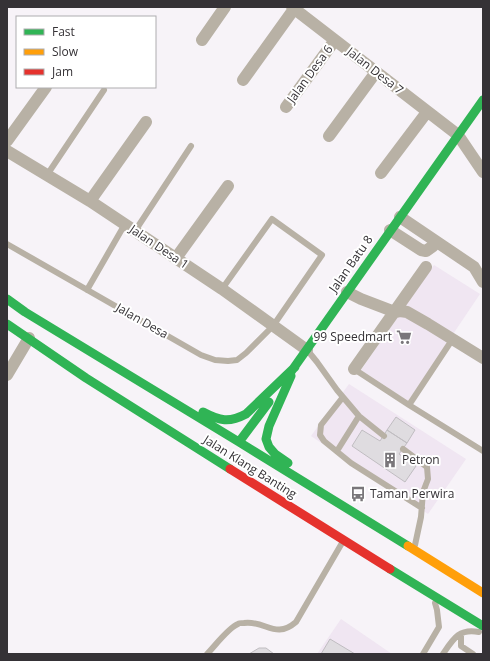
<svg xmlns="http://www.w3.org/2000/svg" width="490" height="661" font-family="'Open Sans',sans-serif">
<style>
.built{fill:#f0e6f2}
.building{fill:#dfdce0;stroke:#c0bdc1}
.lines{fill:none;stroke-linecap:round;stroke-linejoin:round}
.lane{stroke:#b8b1a5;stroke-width:6}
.street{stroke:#b8b1a5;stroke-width:12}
.fast{stroke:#30b455;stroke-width:9}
.slow{stroke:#ff9f0a;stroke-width:9}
.jam{stroke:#e5322d;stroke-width:9}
.labels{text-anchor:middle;stroke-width:4;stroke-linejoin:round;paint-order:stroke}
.street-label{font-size:12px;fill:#353236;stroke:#fff}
.poi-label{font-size:12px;fill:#353236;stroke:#fff;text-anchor:start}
</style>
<rect width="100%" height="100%" fill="#f7f3f8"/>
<path class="built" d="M 434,265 L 480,294 L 408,401 L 361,370 Z
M 349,384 L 466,459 L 428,514 L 311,436 Z
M 341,619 L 392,654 L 317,654 Z"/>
<path class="building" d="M 396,417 L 415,430 L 407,443 L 387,430 Z
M 362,430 L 380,441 L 387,430 L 407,443 L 399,454 L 416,466 L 405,482 L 352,446 Z
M 330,639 L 355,654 L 321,654 Z
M 259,648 L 266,648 L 274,654 L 249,654 Z"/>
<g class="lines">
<path class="lane" d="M 47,175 L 104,90
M 135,231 L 191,146
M 7,244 L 201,355 L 215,360 L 228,361 L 237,360 L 246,353 L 273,326 L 322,255 L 272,219 L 222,289
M 87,290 L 125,224
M 308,351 L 317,362 L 337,390 L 359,416 L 384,436
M 354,369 L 409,405 L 483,451
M 343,397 L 321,425 L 320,435 L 324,441 L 351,463 L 422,508
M 409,405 L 452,340
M 403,449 L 427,467 L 428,479 L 423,492 L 421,517 L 415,545
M 337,451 L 359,416
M 461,634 L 461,646 L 473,654
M 207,654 C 215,646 228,628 238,624 C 239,623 243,623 244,623 C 266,620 275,640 296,622 L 342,543
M 423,654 L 439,627 L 437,610 L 435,603
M 443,654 C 453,639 459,628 479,632"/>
<path class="street" d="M 292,7 L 458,135 L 483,172
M 202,40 L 225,7
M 243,80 L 294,9
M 286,107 L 335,40
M 329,136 L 376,72
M 7,141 L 46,87
M 7,151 L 90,201 L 222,289 L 307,350
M 381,173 L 427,112
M 90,201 L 146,122
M 400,217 L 474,267 L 483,282
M 390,230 L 421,250 L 426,251 L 433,246 L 435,241
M 176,258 L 228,186
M 347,292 L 361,299 L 395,312 L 400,311 L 407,312 L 428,324 L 483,358
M 354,369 L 426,267
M 7,375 L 29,338"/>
<path class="fast" d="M 7,299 L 25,312 L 239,442 L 408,546
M 7,324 L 86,378 L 230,469
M 288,376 L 483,100
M 203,412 C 220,421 229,423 246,414 L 295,367
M 239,442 L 269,402
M 288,463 L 275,454 L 269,447 L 266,439 L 269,426 L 291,376
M 390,569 L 483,626"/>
<path class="slow" d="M 408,546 L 483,593"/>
<path class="jam" d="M 230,469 L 390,569"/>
</g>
<defs>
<g id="supermarket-bare" transform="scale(1.2)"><path d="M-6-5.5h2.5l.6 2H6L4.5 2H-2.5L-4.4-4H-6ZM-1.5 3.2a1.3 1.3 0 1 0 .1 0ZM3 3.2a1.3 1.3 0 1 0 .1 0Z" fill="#79767a" stroke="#fff" stroke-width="2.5" paint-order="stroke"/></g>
<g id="building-bare" transform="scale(1.2)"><path d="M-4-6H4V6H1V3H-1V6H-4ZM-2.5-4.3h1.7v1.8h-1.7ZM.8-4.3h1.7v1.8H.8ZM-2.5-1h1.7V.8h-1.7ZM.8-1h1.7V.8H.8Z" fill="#79767a" stroke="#fff" stroke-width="2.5" paint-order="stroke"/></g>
<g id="bus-bare" transform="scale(1.2)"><path d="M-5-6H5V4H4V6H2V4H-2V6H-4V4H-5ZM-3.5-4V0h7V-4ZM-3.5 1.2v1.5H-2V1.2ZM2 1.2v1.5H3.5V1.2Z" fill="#79767a" stroke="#fff" stroke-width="2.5" paint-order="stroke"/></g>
</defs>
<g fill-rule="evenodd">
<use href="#supermarket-bare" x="404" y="337"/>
<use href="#building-bare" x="390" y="460"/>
<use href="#bus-bare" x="358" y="494"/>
</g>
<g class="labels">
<g class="street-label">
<text transform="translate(375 71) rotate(38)" y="4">Jalan Desa 7</text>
<text transform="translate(310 74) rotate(-54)" y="4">Jalan Desa 6</text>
<text transform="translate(159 247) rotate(34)" y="4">Jalan Desa 1</text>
<text transform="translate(351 264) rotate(-55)" y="4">Jalan Batu 8</text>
<text transform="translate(142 321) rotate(30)" y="4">Jalan Desa</text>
<text transform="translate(250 467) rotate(32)" y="4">Jalan Klang Banting</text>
</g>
<g class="poi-label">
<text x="392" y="341" text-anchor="end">99 Speedmart</text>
<text x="402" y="464">Petron</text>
<text x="370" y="498">Taman Perwira</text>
</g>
</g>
<rect width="490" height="661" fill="none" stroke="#353236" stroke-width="16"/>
<rect x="16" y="16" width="140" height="72" fill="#ffffff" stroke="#aeadaf"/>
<rect x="24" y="29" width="20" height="6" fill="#30b455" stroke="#aeadaf"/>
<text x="52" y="36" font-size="12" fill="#353236">Fast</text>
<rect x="24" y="49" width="20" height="6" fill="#ff9f0a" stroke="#aeadaf"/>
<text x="52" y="56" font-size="12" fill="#353236">Slow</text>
<rect x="24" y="69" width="20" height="6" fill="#e5322d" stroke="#aeadaf"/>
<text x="52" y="76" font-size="12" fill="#353236">Jam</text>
</svg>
